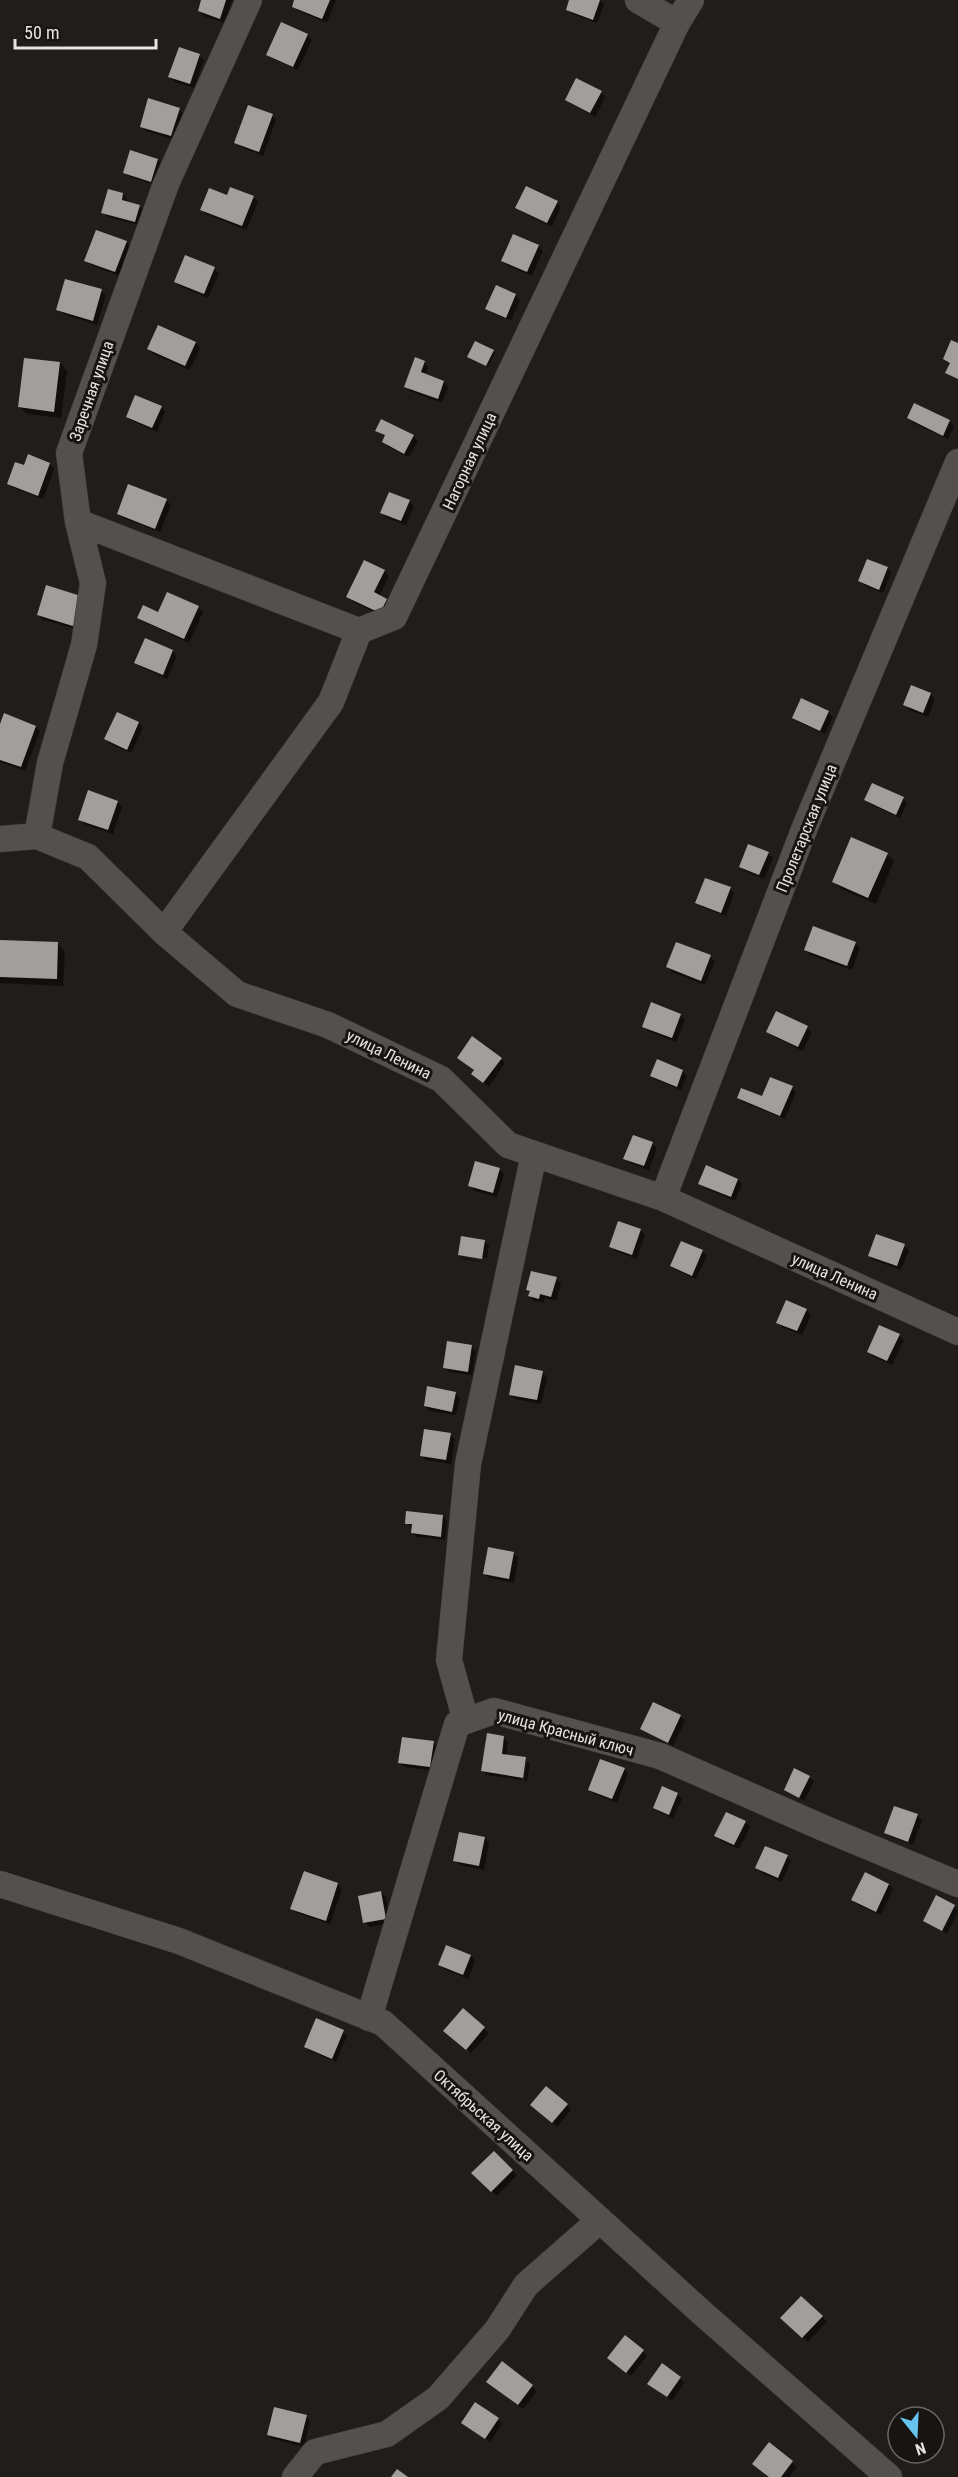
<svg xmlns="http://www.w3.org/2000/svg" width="958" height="2477" font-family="'Roboto Condensed',sans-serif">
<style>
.shadow{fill:#0007}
.building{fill:#a29e9b}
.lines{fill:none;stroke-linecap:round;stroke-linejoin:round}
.minor-casing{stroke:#3a3837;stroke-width:27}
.minor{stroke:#53504d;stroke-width:26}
.labels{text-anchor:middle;stroke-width:6;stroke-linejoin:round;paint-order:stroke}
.street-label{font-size:16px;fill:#e6e4e3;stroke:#171412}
</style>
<rect width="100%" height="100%" fill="#201d1b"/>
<path class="shadow" d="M 203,0 L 232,0 L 225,23 L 204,16 L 199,11 Z
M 296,0 L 336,0 L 327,23 L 298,11 L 293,6 Z
M 571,0 L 600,0 L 604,5 L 597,23 L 572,14 L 567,10 Z
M 307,35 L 312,40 L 298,70 L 273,59 L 268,55 Z
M 199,56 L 204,60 L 194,88 L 175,82 L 170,77 Z
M 601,92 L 605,97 L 595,117 L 567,100 Z
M 179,109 L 183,114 L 176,140 L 146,131 L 141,126 Z
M 272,116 L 276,120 L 263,156 L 241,147 L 236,143 Z
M 158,160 L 162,165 L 156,185 L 130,177 L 125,173 Z
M 123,194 L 127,199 L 126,203 L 139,206 L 144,211 L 140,225 L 108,217 L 103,213 Z
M 228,197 L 253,197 L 258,202 L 246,230 L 206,214 L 202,210 Z
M 557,202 L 561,207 L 552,227 L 522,212 L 517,208 Z
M 126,242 L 131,247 L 120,276 L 91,265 L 86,260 Z
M 538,246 L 543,251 L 532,276 L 508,266 L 503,261 Z
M 214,269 L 219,273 L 208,298 L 180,286 L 176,282 Z
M 497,287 L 515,295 L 520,300 L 511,321 L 492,313 L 487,308 Z
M 101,291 L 106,295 L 97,325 L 63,314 L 58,310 Z
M 159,327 L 196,343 L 200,348 L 190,370 L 153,354 L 149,349 Z
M 493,351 L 495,353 L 488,367 L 469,357 Z
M 424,362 L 428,367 L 425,375 L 444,382 L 448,387 L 442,403 L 410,391 L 406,387 Z
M 60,363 L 67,371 L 61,418 L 27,414 L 19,407 Z
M 161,407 L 165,412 L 157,432 L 132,421 L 127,416 Z
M 909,418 L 949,422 L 954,426 L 948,439 L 913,423 Z
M 377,430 L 413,436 L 418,441 L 409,457 L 388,447 L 384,442 L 386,437 Z
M 50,464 L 54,469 L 43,499 L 13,488 L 9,483 L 25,467 Z
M 166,500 L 171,505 L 160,532 L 123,518 L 119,514 Z
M 409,501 L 414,506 L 406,525 L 387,518 L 382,513 Z
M 887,568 L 891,573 L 883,593 L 865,586 L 860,581 Z
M 384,571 L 389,576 L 379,596 L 390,604 L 385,617 L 353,602 L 348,597 Z
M 47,587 L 80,630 L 43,620 L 38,615 Z
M 198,608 L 203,612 L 189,643 L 144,622 L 139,618 Z
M 172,651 L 177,656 L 167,679 L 141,667 L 136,663 Z
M 930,694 L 935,699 L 928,717 L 910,710 L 905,705 Z
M 828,712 L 833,717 L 825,734 L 798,722 L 793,717 Z
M 139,723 L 143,728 L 131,753 L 110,744 L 106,739 Z
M 35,727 L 40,731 L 25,771 L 0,762 L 0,728 Z
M 903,798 L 907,803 L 900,818 L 870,804 L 866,800 Z
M 118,802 L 122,807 L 113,834 L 84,824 L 80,820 Z
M 768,853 L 773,858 L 764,879 L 745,871 L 740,867 Z
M 887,854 L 894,861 L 876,904 L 841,889 L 834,882 Z
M 730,889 L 734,893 L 726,916 L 702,907 L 697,902 Z
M 0,941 L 57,943 L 65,951 L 63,986 L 0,983 Z
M 855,943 L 860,948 L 852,970 L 810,955 L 806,950 Z
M 710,957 L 715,961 L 705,985 L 672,972 L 668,967 Z
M 680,1015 L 685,1020 L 676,1042 L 648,1031 L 644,1026 Z
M 807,1028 L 812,1032 L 803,1051 L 772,1036 L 768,1032 Z
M 501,1059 L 505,1063 L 489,1087 L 477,1079 Z
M 657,1061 L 683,1072 L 687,1076 L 681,1090 L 656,1080 L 651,1076 Z
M 792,1087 L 796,1092 L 785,1119 L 743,1102 L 739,1098 L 763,1098 Z
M 634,1137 L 652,1144 L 657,1148 L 649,1170 L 630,1163 L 625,1158 Z
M 499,1169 L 504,1174 L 497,1197 L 475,1191 L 470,1186 Z
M 738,1180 L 742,1184 L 735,1201 L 705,1188 L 700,1184 Z
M 618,1223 L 641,1231 L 645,1235 L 637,1259 L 615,1251 L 610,1246 Z
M 485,1241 L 489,1246 L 487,1258 L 463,1254 L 463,1257 L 486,1263 L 464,1259 L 460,1255 Z
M 904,1246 L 909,1250 L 901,1270 L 874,1260 L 869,1256 Z
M 702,1251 L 707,1256 L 696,1279 L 676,1270 L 672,1266 Z
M 556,1279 L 561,1283 L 556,1301 L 545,1298 L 543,1303 L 534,1301 L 530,1296 L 531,1292 L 528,1289 Z
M 806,1310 L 811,1315 L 802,1335 L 782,1327 L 778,1322 Z
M 899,1335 L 904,1340 L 892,1365 L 874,1357 L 869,1352 Z
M 471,1346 L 476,1351 L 472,1375 L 449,1372 L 445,1367 Z
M 542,1372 L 547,1377 L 541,1404 L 515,1399 L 510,1395 Z
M 455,1393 L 460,1398 L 456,1415 L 430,1411 L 425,1406 Z
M 450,1435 L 455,1439 L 451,1464 L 426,1460 L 422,1455 Z
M 443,1516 L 447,1521 L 445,1540 L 417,1537 L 412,1533 L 413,1528 L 406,1523 Z
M 513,1553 L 518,1558 L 514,1583 L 489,1578 L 484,1574 Z
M 654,1704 L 680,1717 L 685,1721 L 673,1746 L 642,1729 Z
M 504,1738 L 508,1742 L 506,1756 L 527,1761 L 524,1761 L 521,1780 L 487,1775 L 482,1770 Z
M 433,1743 L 438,1747 L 435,1771 L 405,1767 L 400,1762 Z
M 527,1761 L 530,1764 L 527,1781 L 524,1781 Z
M 624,1769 L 628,1774 L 617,1803 L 594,1794 L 589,1789 Z
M 809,1777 L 814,1781 L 804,1801 L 785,1790 Z
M 677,1794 L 682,1799 L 673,1818 L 659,1812 L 654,1808 Z
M 917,1816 L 922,1820 L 913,1845 L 891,1837 L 886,1833 Z
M 745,1822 L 750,1827 L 739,1849 L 721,1841 L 716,1836 Z
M 485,1838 L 489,1843 L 484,1870 L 460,1865 L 455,1860 Z
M 787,1857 L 791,1861 L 782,1882 L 762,1873 L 757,1868 Z
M 304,1873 L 338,1884 L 342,1889 L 330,1924 L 297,1913 L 292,1908 Z
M 889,1885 L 893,1889 L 881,1915 L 858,1905 L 853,1900 Z
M 381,1893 L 386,1897 L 390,1923 L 370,1927 L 365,1922 Z
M 954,1906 L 958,1912 L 947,1934 L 925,1921 Z
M 447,1947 L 471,1956 L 475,1961 L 468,1979 L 444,1969 L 439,1965 Z
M 463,2010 L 489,2033 L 471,2053 L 450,2036 Z
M 343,2032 L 347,2036 L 336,2062 L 310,2051 L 305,2046 Z
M 567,2105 L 571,2110 L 557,2127 L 536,2109 Z
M 494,2153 L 517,2175 L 497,2196 L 474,2173 Z
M 801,2298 L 827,2321 L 808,2342 L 782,2318 Z
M 643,2351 L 647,2356 L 631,2376 L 614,2363 Z
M 680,2378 L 684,2383 L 672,2401 L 654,2388 Z
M 493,2386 L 532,2386 L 537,2391 L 523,2409 Z
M 306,2416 L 310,2421 L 304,2447 L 273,2439 L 268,2435 Z
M 498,2419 L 502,2424 L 490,2442 L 468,2427 Z
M 792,2462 L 797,2467 L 789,2477 L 769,2477 Z"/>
<path class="building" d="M 201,0 L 226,0 L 220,19 L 198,11 Z
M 294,0 L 330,0 L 322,19 L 292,7 Z
M 569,0 L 600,0 L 593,20 L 566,10 Z
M 281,22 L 308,34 L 293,67 L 266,55 Z
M 179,47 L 200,54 L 190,84 L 168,77 Z
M 576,78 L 602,91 L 590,113 L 565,100 Z
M 148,98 L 180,108 L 171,136 L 140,127 Z
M 248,105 L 273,114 L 259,152 L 234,143 Z
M 130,150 L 158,159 L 151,182 L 123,173 Z
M 526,186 L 558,201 L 547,223 L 515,208 Z
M 230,187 L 254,196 L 242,226 L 200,210 L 209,188 L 227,195 Z
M 108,189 L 123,193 L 122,200 L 140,205 L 135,222 L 101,213 Z
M 96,230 L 127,241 L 115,272 L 84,261 Z
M 513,234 L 539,245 L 527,272 L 501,261 Z
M 185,255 L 215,267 L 204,294 L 174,282 Z
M 65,279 L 102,289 L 93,321 L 56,310 Z
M 496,285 L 516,294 L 506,318 L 485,309 Z
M 158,325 L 196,342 L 185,366 L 147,349 Z
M 951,340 L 958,343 L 958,379 L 945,373 L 950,363 L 943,359 Z
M 475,341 L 494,350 L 486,366 L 467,357 Z
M 415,357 L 425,361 L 421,372 L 444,381 L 438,399 L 404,387 Z
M 24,358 L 60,362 L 54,412 L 18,407 Z
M 135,395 L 162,406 L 152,428 L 126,417 Z
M 914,403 L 950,420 L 943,436 L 907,418 Z
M 381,419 L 414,435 L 404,454 L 382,442 L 385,435 L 375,431 Z
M 28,454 L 50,463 L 38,496 L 7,484 L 15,462 L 24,465 Z
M 128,484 L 167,499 L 155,529 L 117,514 Z
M 389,492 L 410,500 L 401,521 L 380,513 Z
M 867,559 L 888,567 L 879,590 L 858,581 Z
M 364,560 L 385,570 L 374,592 L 387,599 L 380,613 L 346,597 Z
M 46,585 L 84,597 L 76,627 L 37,615 Z
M 167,592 L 199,606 L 184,639 L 137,618 L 143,605 L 158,612 Z
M 145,638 L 173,650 L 163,675 L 134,663 Z
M 911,685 L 931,693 L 923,713 L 903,705 Z
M 801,698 L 829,711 L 820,731 L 792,718 Z
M 117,712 L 139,722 L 127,750 L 104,739 Z
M 4,713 L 36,726 L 21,767 L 0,760 L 0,724 Z
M 872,783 L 904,797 L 896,815 L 864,800 Z
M 88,790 L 118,801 L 108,830 L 78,820 Z
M 851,837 L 888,853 L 868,898 L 832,882 Z
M 748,844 L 769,852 L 759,875 L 739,867 Z
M 705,878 L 731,887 L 721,913 L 695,903 Z
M 813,926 L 856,942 L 847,966 L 804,950 Z
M 0,940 L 58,942 L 57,979 L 0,977 Z
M 676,942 L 711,955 L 701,981 L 666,967 Z
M 651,1002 L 681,1014 L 672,1038 L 642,1027 Z
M 776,1011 L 808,1026 L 798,1047 L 766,1032 Z
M 472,1036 L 502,1058 L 483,1083 L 471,1074 L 474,1070 L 457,1058 Z
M 657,1059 L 683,1070 L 677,1087 L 650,1076 Z
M 770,1077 L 793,1086 L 780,1116 L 737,1098 L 741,1088 L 762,1096 Z
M 633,1135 L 653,1142 L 644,1166 L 623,1159 Z
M 475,1161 L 500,1168 L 493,1193 L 468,1186 Z
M 706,1165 L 738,1179 L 731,1197 L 698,1184 Z
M 618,1221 L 641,1229 L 632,1255 L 609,1247 Z
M 876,1234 L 905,1244 L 897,1266 L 868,1256 Z
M 461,1236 L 485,1240 L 482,1259 L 458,1255 Z
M 681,1241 L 703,1250 L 692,1276 L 670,1266 Z
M 531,1271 L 557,1277 L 551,1297 L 540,1294 L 539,1299 L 528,1296 L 530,1291 L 526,1290 Z
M 786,1300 L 807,1309 L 797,1331 L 776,1323 Z
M 879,1325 L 900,1334 L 887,1361 L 867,1352 Z
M 447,1341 L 472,1345 L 468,1372 L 443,1368 Z
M 515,1365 L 543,1371 L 537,1400 L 509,1395 Z
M 427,1386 L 456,1392 L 452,1412 L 424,1406 Z
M 424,1429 L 451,1433 L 446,1460 L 420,1456 Z
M 406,1511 L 443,1515 L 441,1537 L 411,1533 L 412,1524 L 405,1524 Z
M 488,1547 L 514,1552 L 509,1579 L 483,1574 Z
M 653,1702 L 681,1715 L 668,1743 L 640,1729 Z
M 487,1733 L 504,1736 L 502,1754 L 526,1757 L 523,1778 L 481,1771 Z
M 402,1737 L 434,1741 L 430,1767 L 398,1763 Z
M 600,1759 L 625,1768 L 612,1799 L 588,1790 Z
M 794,1768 L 810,1776 L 799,1798 L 784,1790 Z
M 662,1786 L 678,1793 L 669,1815 L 653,1808 Z
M 894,1806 L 918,1814 L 908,1842 L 884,1833 Z
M 726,1812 L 746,1821 L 734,1845 L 714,1836 Z
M 459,1832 L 485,1837 L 479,1866 L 453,1861 Z
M 765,1846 L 788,1855 L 778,1878 L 755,1868 Z
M 304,1871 L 338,1883 L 326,1921 L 290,1909 Z
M 865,1872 L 889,1884 L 876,1912 L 851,1900 Z
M 381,1891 L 386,1919 L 363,1923 L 358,1896 Z
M 936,1895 L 955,1905 L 942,1931 L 923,1921 Z
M 446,1945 L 471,1955 L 463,1975 L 438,1965 Z
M 463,2008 L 485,2027 L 466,2050 L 443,2031 Z
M 316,2018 L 344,2030 L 332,2059 L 304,2047 Z
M 546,2086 L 568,2104 L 552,2123 L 530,2105 Z
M 494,2151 L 513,2170 L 491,2192 L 471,2173 Z
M 801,2296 L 823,2316 L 802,2338 L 780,2318 Z
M 625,2335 L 644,2350 L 626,2373 L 607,2358 Z
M 502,2361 L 533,2385 L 518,2405 L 486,2382 Z
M 662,2363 L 681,2377 L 667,2397 L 647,2384 Z
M 475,2402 L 499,2418 L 485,2439 L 461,2423 Z
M 274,2407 L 307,2415 L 300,2443 L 267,2435 Z
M 769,2442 L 793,2461 L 781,2477 L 769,2477 L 752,2464 Z
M 397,2469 L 408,2477 L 391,2477 Z"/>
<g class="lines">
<g class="minor-casing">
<path id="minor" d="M 638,0 L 677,23
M 78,522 L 359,631 L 394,617 L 677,23 L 691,0
M 37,836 L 50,763 L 84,645 L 93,583 L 78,522 L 69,453 L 166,184 L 249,0
M 0,839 L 37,836 L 88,857 L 164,932 L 237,994 L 328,1025 L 441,1079 L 508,1145 L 663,1198 L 958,1332
M 164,932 L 331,702 L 359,631
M 663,1198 L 805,827 L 958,462
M 466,1721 L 449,1660 L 468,1464 L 534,1154
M 0,1884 L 179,1941 L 383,2023 L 701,2312 L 889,2477
M 369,2018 L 457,1724 L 494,1711 L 660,1756 L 821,1827 L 958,1884
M 295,2477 L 315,2452 L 387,2434 L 438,2398 L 497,2330 L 526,2285 L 600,2220"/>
</g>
<use href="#minor" class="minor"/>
</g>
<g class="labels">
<g class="street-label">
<text transform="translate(91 391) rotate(-71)" y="6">Заречная улица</text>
<text transform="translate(469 461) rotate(-65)" y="6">Нагорная улица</text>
<text transform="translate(806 828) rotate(-68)" y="6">Пролетарская улица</text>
<text transform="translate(389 1054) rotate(26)" y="6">улица Ленина</text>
<text transform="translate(835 1276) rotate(24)" y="6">улица Ленина</text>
<text transform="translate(566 1732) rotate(15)" y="6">улица Красный ключ</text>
<text transform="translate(484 2115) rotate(42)" y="6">Октябрьская улица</text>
</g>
</g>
<g transform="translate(916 2435) rotate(162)"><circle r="28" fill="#171412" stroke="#6a6766" stroke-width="1.5"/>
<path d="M0-4.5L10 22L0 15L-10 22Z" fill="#66c4ef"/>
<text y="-9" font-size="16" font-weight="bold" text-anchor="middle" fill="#e6e4e3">N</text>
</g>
<path d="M15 39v9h141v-9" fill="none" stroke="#e6e4e3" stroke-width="3"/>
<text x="24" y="39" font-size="18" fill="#e6e4e3" stroke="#171412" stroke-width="4.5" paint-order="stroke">50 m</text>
</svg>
